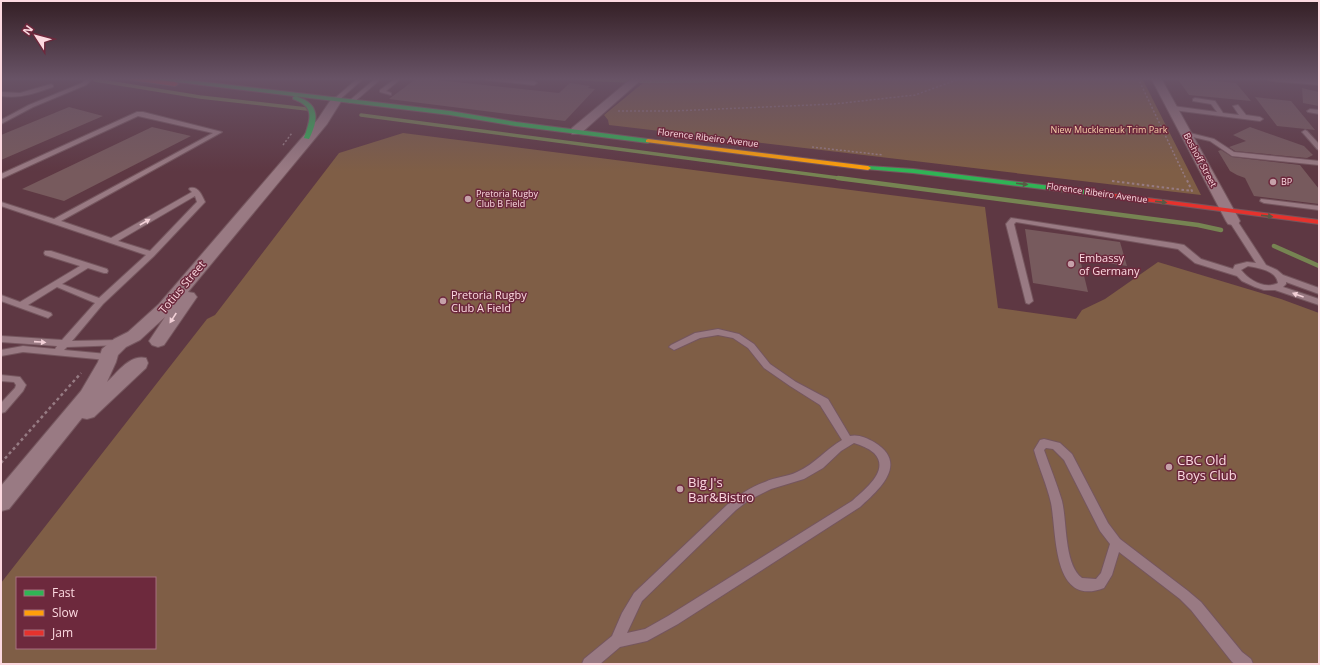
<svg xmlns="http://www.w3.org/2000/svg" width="1320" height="665" font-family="'Open Sans',sans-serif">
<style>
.green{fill:#7f5e46;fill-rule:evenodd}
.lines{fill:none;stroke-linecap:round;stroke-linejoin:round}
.stream-far1{stroke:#768452;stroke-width:3.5}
.stream{stroke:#768452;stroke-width:4.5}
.building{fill:#775a5d}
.lane-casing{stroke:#75565e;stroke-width:2}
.street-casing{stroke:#75565e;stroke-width:2}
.fast-casing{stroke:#75565e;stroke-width:2}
.slow-casing{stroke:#75565e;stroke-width:2}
.jam-casing{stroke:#75565e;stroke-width:2}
.path-far2{stroke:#967b83;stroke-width:1.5;stroke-dasharray:2 2;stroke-linecap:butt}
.path-far1{stroke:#967b83;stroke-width:2;stroke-dasharray:2.5 2.5;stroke-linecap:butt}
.path{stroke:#967b83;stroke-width:2.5;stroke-dasharray:3 3;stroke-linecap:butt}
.lane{fill:#997a83;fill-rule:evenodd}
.street{fill:#997a83;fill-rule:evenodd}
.fast{fill:#30b455;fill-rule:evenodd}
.slow{fill:#ff9f0a;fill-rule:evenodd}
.jam{fill:#e5322d;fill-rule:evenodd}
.oneway{fill:#585a45}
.oneway2{fill:#f2d0d7}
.poi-dot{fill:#c5a1a9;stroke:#6d293d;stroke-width:1.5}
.labels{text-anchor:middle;stroke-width:3;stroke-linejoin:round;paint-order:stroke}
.far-park-label{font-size:9px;fill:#f8cfa9;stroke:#6d293d}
.far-street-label{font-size:9px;fill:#fcd9e0;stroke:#6d293d}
.far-poi-label{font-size:9px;fill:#fcd9e0;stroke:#6d293d;text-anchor:start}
.poi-label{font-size:11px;fill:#fcd9e0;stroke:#6d293d;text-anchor:start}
.street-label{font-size:11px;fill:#fcd9e0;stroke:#6d293d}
.near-poi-label{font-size:13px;fill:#fcd9e0;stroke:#6d293d;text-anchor:start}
</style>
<rect width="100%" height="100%" fill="#5e3843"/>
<path class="green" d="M 649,78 L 1142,78 L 1201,195 L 609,125 L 608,120 L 604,115 Z
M 403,133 L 985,207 L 998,308 L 1076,319 L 1082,310 L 1105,299 L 1158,262 L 1281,299 L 1319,313 L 1319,664 L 1,664 L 1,583 L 207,319 L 215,315 L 339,153 ZM 17,578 L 155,578 L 155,648 L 17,648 Z"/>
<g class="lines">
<path class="stream-far1" d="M 575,78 C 638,83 701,82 764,78
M 95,80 L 200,97 L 307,109
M 361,115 L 846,179"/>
<path class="stream" d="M 838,178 L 1198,225 L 1221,230
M 1274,246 L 1319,266"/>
</g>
<path class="building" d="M 417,78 L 559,93 L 570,83 L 590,86 L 588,88 L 595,89 L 565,121 L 389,99 Z
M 1177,78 L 1236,83 L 1251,101 L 1189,95 Z
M 1302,88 L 1319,92 L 1319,106 L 1303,103 Z
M 1255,97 L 1291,101 L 1315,130 L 1277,126 Z
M 69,107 L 103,116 L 1,160 L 1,135 Z
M 152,127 L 191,136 L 64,201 L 22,189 Z
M 1250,127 L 1304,146 L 1313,155 L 1307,158 L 1235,151 L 1229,147 L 1246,141 L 1233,135 Z
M 1221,150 L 1232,157 L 1300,165 L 1319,189 L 1319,204 L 1254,196 L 1245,178 L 1237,175 L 1230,171 L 1218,151 Z
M 1025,229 L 1120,242 L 1127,266 L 1080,259 L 1088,292 L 1033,283 Z"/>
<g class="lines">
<g class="lane-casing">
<path id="lane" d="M 87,78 L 93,78 L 86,85 L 33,107 L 1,124 L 1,120 L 29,105 L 82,83 Z
M 358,78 L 364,78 L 338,101 L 334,101 L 334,99 Z
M 376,78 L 382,78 L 353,103 L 349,103 L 349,101 Z
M 396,78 L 402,78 L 386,91 L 391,93 L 391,95 L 380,92 L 380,90 Z
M 483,78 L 500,78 L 534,81 L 537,83 L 534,85 L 486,80 Z
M 51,84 L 53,85 L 53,87 C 36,93 19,99 1,96 L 1,92 L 20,93 Z
M 1195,98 L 1215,101 L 1223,113 L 1239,115 L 1233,106 L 1238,105 L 1246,115 L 1260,117 L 1263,119 L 1260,121 L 1173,110 L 1170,108 L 1173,106 L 1217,112 L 1211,104 L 1193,101 L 1193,99 Z
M 1310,109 L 1319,110 L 1319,114 L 1308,112 L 1307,111 Z
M 137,112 L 143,112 L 222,132 L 61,221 L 111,238 L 192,192 L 189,189 L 190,188 C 198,186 202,195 205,202 L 154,256 L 103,304 L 72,341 L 119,340 L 122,341 L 124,343 L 122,345 L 67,347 L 64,350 L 107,354 L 112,357 L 110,359 L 107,360 L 23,352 L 1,356 L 1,350 L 23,346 L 55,349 L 57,346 L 1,342 L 1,336 L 62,340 L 95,303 L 57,287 L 28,305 L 51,313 L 52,315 L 48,318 L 1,301 L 1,295 L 20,302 L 80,266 L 45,255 L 44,253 L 45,251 L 51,251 L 107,269 L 108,271 L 107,273 L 104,273 L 88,268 L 62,284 L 99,298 L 146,255 L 1,206 L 1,202 L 54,219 L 213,133 L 138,116 L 3,178 L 1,179 L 1,174 ZM 195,196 L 197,202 L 194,205 L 150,251 L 118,241 Z
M 1305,130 L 1307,131 L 1319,144 L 1319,150 L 1317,149 L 1303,133 L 1302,132 Z
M 1186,132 L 1214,139 L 1234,152 L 1319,161 L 1319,165 L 1232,156 L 1210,141 L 1184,135 L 1183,134 Z
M 1261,199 L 1319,206 L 1319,210 L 1264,203 L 1260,201 Z
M 1011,218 L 1173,243 L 1184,245 L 1201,259 L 1233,269 L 1235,265 L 1247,262 L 1256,263 L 1229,221 L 1230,219 L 1236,219 L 1266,265 L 1277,270 L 1283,275 L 1319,288 L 1319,294 L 1286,282 L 1286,284 L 1283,287 L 1319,299 L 1319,305 L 1275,290 L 1264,290 L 1255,287 L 1242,281 L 1237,276 L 1195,263 L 1178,249 L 1016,222 L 1014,224 L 1033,301 L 1029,304 L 1026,303 L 1006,224 ZM 1248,266 C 1258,268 1276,270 1278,283 C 1265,290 1249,280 1241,270 Z
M 718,329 L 739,334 L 754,344 L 770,364 L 796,382 L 828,399 L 850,436 C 858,434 867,438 874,442 C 909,463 880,489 860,507 L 678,624 L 647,641 L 620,647 L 600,664 L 582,664 L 584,659 L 612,636 L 622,613 L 634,593 L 728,504 C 739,495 751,487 765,482 C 775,477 787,477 797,472 C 815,464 826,449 842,440 L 820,405 L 790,386 L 764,368 L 748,348 L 733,338 L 718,335 L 700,338 L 674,350 L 669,347 L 671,345 L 695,333 ZM 854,443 C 861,445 868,448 874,453 C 891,470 864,490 852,501 L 668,616 L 645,629 L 627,633 L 642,601 L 736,510 L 749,500 L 771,489 L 804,479 L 823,468 L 841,451 Z
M 1,375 L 20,377 L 26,385 L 23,391 L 5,412 L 1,413 L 1,403 L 15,388 L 16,385 L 14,382 L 1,381 Z
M 1044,439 L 1060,443 L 1072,454 L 1108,523 L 1120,539 L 1188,591 L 1201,602 L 1242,652 L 1251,659 L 1253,664 L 1235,664 L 1232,662 L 1191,610 L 1180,599 L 1119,552 L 1112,575 L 1104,588 C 1052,608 1057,533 1051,503 C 1047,485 1039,468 1034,450 L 1040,440 ZM 1046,448 L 1053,449 L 1064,460 L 1100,531 L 1110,544 L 1101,573 L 1096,579 L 1082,578 C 1064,565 1067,521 1062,501 C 1057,484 1050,467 1044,450 Z"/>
</g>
<g class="street-casing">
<path id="street" d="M 632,78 L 643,78 L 580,134 L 572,134 L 570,131 L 572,128 Z
M 1151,78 L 1161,78 L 1240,221 L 1238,224 L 1233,225 L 1228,224 L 1226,221 Z
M 1267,78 L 1319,79 L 1319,85 L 1272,81 L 1268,80 Z
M 336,97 L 340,98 L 342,100 L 327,124 L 188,292 L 194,293 L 197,297 L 164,345 L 158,347 L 152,345 L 149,341 L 165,317 L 140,340 L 126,347 L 118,355 L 116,362 L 107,382 C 118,372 130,354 146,358 L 148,363 L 146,368 L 94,417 L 87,419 L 82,418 L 9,509 L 1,511 L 1,486 L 81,391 L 98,362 L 102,349 L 114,339 L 128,332 L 159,304 L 318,119 L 332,98 Z"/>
</g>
<g class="fast-casing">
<path id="fast" d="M 157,78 L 172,78 L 450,111 L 516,122 L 648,139 L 651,141 L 648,143 L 516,126 L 450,115 L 160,80 Z
M 295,96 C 320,103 319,119 309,139 L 304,138 C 310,119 316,107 293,99 L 293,97 Z
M 868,166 L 913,169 L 1108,193 L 1112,195 L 1108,197 L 913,173 L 866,169 L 866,167 Z"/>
</g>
<g class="slow-casing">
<path id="slow" d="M 648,139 L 868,166 L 871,168 L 868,170 L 646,142 L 646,140 Z"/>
</g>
<g class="jam-casing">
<path id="jam" d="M 128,78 L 142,78 L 175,82 L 178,84 L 175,86 L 131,80 Z
M 1108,193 L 1319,220 L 1319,224 L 1106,196 L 1106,194 Z"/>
</g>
<path class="path-far2" d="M 1138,78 L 1186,179
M 650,82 L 655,78
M 618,111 L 673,111 L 834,104 L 915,95 L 962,78
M 283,145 L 292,133
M 812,147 L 883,155"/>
<path class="path-far1" d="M 1112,181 L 1192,191 L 1186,178"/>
<path class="path" d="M 1,463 L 81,373"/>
<use href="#lane" class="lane"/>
<use href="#street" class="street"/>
<use href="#fast" class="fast"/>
<use href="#slow" class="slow"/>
<use href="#jam" class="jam"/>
</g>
<defs><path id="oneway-solid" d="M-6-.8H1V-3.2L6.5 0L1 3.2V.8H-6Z"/></defs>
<g class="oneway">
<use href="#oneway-solid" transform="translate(1022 184) rotate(7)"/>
<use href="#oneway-solid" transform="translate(1161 202) rotate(7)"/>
<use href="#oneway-solid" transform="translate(1267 216) rotate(7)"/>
</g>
<g class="oneway2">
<use href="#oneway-solid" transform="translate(145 222) rotate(-30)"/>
<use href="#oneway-solid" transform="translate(1298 295) rotate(-160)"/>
<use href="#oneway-solid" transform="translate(173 318) rotate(123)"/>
<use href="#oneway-solid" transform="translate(40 342) rotate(4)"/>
</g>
<linearGradient id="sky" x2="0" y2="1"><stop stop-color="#341f25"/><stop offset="0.46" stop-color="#685366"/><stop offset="1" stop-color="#685366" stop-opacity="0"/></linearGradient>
<rect width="1320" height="171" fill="url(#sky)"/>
<g class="poi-dot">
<circle cx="1273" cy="182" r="4"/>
<circle cx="468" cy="199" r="4"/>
<circle cx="1071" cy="264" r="4"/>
<circle cx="443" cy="301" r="4"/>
<circle cx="1169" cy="467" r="4"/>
<circle cx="680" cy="489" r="4"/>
</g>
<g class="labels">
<g class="far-park-label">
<text x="1109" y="133">Niew Muckleneuk Trim Park</text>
</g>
<g class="far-street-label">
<text transform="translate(708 138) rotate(7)" y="3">Florence Ribeiro Avenue</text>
<text transform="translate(1200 160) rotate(62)" y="3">Boshoff Street</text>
<text transform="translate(1097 193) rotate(8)" y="3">Florence Ribeiro Avenue</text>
</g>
<g class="far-poi-label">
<text x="1281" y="185">BP</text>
<text x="476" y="197">Pretoria Rugby<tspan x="476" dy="10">Club B Field</tspan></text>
</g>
<g class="poi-label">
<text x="1079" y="262">Embassy<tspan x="1079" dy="13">of Germany</tspan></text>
<text x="451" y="299">Pretoria Rugby<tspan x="451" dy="13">Club A Field</tspan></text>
</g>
<g class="street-label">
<text transform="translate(182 287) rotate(-50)" y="4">Totius Street</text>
</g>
<g class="near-poi-label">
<text x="1177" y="465">CBC Old<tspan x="1177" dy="15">Boys Club</tspan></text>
<text x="688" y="487">Big J's<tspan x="688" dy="15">Bar&amp;Bistro</tspan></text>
</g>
</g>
<rect width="1320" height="665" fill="none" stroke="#fcd9e0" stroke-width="4"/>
<rect x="16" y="577" width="140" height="72" fill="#6d293d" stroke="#a66f7e"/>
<rect x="24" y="590" width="20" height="6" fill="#30b455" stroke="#a66f7e"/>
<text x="52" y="597" font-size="12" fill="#fcd9e0">Fast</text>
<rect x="24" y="610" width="20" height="6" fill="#ff9f0a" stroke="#a66f7e"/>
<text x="52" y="617" font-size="12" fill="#fcd9e0">Slow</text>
<rect x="24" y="630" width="20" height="6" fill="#e5322d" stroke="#a66f7e"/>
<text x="52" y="637" font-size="12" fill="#fcd9e0">Jam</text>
<g transform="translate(36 36) rotate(306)" stroke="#6d293d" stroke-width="3" paint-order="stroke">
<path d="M0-3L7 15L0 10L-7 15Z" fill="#fcd9e0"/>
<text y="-6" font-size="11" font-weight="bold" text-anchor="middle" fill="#fcd9e0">N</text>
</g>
</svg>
